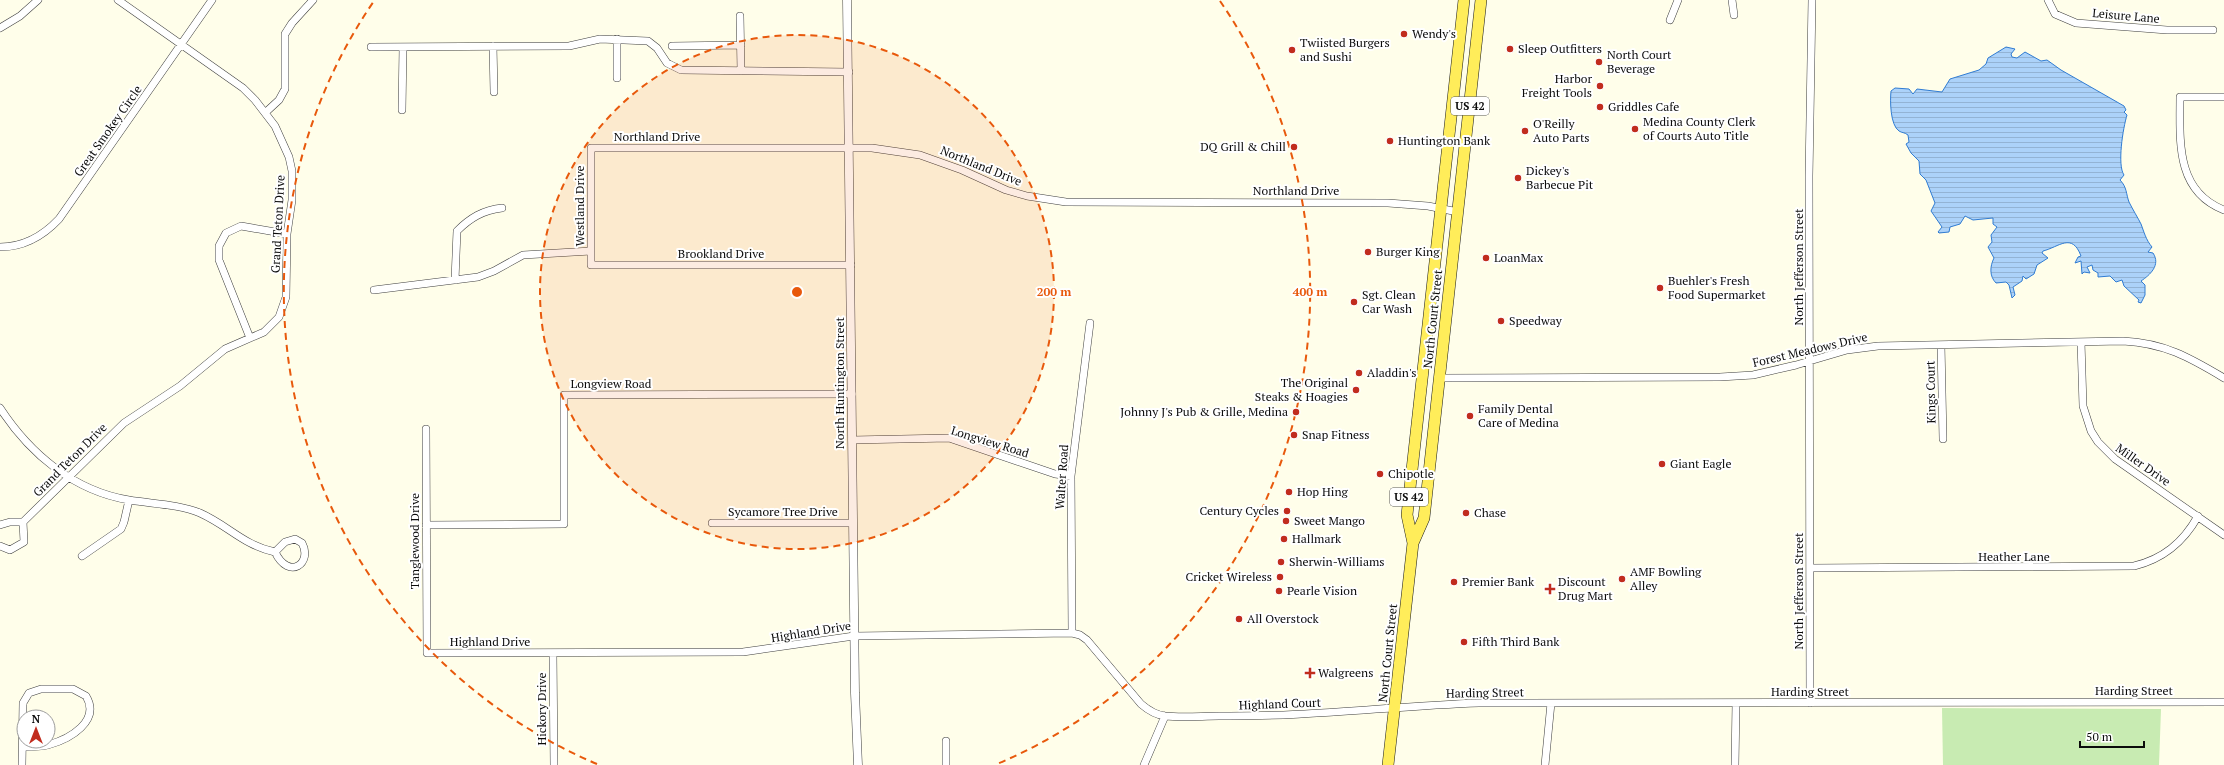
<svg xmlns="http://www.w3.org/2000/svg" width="2224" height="765" font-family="'PT Serif',serif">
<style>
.grass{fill:#c8ebb2}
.water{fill:url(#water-rules);stroke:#307cd3}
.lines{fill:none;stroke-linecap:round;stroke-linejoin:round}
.minor-casing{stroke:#3e3e3e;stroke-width:8}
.tertiary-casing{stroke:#3e3e3e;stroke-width:9}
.primary-casing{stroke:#1c1c1c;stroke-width:12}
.minor{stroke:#fff;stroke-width:7}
.tertiary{stroke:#fff;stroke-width:8}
.primary{stroke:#ffed5a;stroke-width:11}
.ring{fill:none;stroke:#e8590c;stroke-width:2;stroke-dasharray:7 5}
.poi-dot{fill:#c12c1e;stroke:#fff;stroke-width:1.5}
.labels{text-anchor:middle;stroke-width:4;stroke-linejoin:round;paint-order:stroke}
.shield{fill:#fff;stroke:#545454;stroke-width:1}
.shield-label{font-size:11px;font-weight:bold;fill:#0b0b0b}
.street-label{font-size:12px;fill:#0b0b0b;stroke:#fff}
.poi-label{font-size:12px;fill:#0b0b0b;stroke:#fff;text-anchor:start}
.centre{fill:#e8590c;stroke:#fff;stroke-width:2}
.ring-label{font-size:12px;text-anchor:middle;font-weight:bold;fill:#e8590c;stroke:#fff;stroke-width:4;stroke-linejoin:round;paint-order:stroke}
</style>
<defs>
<pattern id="water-rules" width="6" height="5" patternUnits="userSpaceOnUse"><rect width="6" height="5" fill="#acd2f9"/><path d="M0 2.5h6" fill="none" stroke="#93b3d4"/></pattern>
</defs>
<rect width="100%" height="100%" fill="#fffeea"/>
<path class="grass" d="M 1942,708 L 2161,709 L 2159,765 L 1943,765 Z"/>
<path class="water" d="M 2006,47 L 2015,49 L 2011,54 L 2012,57 L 2017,58 L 2025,52 L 2041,61 L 2047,60 L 2061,70 L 2124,106 L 2126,110 L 2124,112 L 2127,115 C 2123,128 2117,165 2124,175 L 2120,180 C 2127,187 2126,194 2129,202 C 2133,210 2138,218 2141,224 C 2144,232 2146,240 2152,247 L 2148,252 L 2153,253 C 2161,265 2150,275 2141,281 L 2145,285 L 2145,295 L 2141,303 L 2138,302 L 2139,300 L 2124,286 L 2122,280 L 2116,282 L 2110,276 L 2098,277 L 2098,273 L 2093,270 L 2092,265 L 2087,267 L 2090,273 L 2084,272 L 2082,274 L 2081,261 L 2075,263 L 2078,257 L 2081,256 C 2072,232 2059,247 2043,251 L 2042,253 L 2048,258 L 2037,265 L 2034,274 L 2026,279 L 2023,276 L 2022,281 L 2013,287 L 2015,295 L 2012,298 L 2009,285 L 2006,282 L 1996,283 C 1989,276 1990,266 1994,258 L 1988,247 L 1992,242 L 1991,235 L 1997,227 L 1993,224 L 1993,218 L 1973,220 L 1965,216 L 1960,224 L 1950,227 L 1949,232 L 1939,233 L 1938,232 L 1942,227 L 1931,211 L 1935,203 L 1926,180 L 1920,174 L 1919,161 L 1911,153 L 1906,144 L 1909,142 L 1908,135 C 1904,132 1902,133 1899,131 C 1890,125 1890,100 1891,91 L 1895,88 L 1909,89 L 1913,94 L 1917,89 L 1942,92 L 1950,79 L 1979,70 L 1986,64 L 1988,58 Z"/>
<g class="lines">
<g class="minor-casing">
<path id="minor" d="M 1732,0 L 1734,15
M 2048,0 L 2055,14 L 2076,23 L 2167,30 L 2213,30
M 740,16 L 741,71
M 1670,20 L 1678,0
M 0,28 L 20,16 L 38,0
M 617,39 L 617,78
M 493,46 L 494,92
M 672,46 L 741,45
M 371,47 L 569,46 L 600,39 L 648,41 L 657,48 L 667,63 L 681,70 L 849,72
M 2224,97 L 2180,97 C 2180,140 2175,191 2224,210
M 402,110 L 403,47
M 266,112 L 279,100 L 285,89 L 285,34 L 292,23 L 313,0
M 0,247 C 24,247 43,236 59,219 L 212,0
M 851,265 L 591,265 L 591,148 L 872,148 L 920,155 L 962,170 L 1006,190 L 1027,196 L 1066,202 L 1388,203 L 1428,206 L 1458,212
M 455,280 L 457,231 C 470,218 483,210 502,208
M 374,290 L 478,277 L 494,271 L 523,255 L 591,251
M 250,338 L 219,260 L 219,246 L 226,233 L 241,226 L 287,234
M 2081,342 L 2083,406 L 2091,431 L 2098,442 L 2115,459 L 2224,535
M 1941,345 L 1943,439
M 1440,378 L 1720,377 L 1753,375 L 1796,365 L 1847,350 L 1878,346 L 2123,341 C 2164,343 2189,357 2224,378
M 0,408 C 30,454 74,491 129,500 C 153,504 178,504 200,513 C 229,526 243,545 275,552
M 426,429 L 427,653 L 743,652 L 854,636 L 1072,633 L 1080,635 L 1087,640 L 1141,704 C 1148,710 1156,715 1165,716 C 1183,718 1202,716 1219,716 C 1306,717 1393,706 1479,703 L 2224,702
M 852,440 L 949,438 L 1055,474 L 1071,476
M 712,523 L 853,523
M 0,525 L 10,522 L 23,522 L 124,423 L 180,386 L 225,349 L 264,332 L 279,317 L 286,297 L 287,234 L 292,200 L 292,171 L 289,157 L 275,126 L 255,100 L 243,88 L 118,0
M 426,525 L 564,524 L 564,395 L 852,394
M 295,539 L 302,543 C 313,563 289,581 275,552 L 285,542 Z
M 0,546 L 10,550 L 24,542 L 23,522
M 82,556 L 121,529 L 124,522 L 129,500
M 1810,568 L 2134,566 C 2163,559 2183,543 2198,516
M 1072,633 L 1071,476 L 1090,323
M 553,653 L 554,765
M 1810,703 L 1809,176 L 1812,0
M 22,765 L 23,703 L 29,693 L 41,689 L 73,689 L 86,696 C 101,721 70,739 48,745 C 40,747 31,747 23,747
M 946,765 L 946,741
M 1144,765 L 1165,716
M 1545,765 L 1551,703
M 1735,765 L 1736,703"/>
</g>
<g class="tertiary-casing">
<path id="tertiary" d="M 847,0 L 855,693 L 858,765"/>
</g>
<g class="primary-casing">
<path id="primary" d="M 1413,543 L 1407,515 L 1464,0
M 1388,765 L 1413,543 L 1424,518 L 1481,0"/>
</g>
<use href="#minor" class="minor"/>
<use href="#tertiary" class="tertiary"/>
<use href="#primary" class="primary"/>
</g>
<circle cx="797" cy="292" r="257" fill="#e8590c" fill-opacity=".12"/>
<g class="ring">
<circle cx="797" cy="292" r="257"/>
<path d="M597 764A513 513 0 0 1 374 1M1220 1A513 513 0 0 1 997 764"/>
</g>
<g class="poi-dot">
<circle cx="1404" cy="34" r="4"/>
<circle cx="1510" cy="49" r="4"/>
<circle cx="1292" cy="50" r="4"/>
<circle cx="1599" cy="62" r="4"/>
<circle cx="1600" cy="86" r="4"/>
<circle cx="1600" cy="107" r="4"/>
<circle cx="1635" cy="129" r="4"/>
<circle cx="1525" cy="131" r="4"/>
<circle cx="1390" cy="141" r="4"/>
<circle cx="1294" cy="147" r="4"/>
<circle cx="1518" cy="178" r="4"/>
<circle cx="1368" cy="252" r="4"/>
<circle cx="1486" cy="258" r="4"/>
<circle cx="1660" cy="288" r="4"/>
<circle cx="1354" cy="302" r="4"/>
<circle cx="1501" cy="321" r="4"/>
<circle cx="1359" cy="373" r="4"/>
<circle cx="1356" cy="390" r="4"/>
<circle cx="1296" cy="412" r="4"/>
<circle cx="1470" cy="416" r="4"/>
<circle cx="1294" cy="435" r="4"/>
<circle cx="1662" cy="464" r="4"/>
<circle cx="1380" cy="474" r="4"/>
<circle cx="1289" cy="492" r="4"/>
<circle cx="1287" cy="511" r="4"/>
<circle cx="1466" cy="513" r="4"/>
<circle cx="1286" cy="521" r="4"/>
<circle cx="1284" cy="539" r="4"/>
<circle cx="1281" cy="562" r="4"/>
<circle cx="1280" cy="577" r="4"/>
<circle cx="1622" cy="579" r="4"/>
<circle cx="1454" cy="582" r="4"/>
<path d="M1548 583h4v4h4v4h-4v4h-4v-4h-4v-4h4z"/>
<circle cx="1279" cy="591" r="4"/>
<circle cx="1239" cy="619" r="4"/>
<circle cx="1464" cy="642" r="4"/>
<path d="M1308 667h4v4h4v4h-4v4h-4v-4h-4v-4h4z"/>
</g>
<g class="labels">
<g class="shield">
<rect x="1451" y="97" width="38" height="18" rx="3"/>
<rect x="1390" y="488" width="38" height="18" rx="3"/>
</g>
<g class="shield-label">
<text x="1470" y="110">US 42</text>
<text x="1409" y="501">US 42</text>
</g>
<g class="street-label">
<text transform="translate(2126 16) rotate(5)" y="4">Leisure Lane</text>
<text transform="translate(108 131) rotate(-55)" y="4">Great Smokey Circle</text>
<text x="657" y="141">Northland Drive</text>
<text transform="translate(981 166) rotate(22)" y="4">Northland Drive</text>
<text x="1296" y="195">Northland Drive</text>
<text transform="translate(580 206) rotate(-90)" y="4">Westland Drive</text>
<text transform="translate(278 224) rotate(-87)" y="4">Grand Teton Drive</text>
<text x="721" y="258">Brookland Drive</text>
<text transform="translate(1799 267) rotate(-90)" y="4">North Jefferson Street</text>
<text transform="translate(1433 319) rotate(-84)" y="4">North Court Street</text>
<text transform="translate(1810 350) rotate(-13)" y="4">Forest Meadows Drive</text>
<text transform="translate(840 383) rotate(-90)" y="4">North Huntington Street</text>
<text x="611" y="388">Longview Road</text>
<text transform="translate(1931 392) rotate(-91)" y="4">Kings Court</text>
<text transform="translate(990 442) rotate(17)" y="4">Longview Road</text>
<text transform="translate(70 460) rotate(-45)" y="4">Grand Teton Drive</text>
<text transform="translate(2143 465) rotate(35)" y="4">Miller Drive</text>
<text transform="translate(1062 477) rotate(-86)" y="4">Walter Road</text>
<text x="783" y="516">Sycamore Tree Drive</text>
<text transform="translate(415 541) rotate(-90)" y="4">Tanglewood Drive</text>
<text x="2014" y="561">Heather Lane</text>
<text transform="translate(1799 591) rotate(-90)" y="4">North Jefferson Street</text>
<text transform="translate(811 632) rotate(-9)" y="4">Highland Drive</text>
<text x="490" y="646">Highland Drive</text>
<text transform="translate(1388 653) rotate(-84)" y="4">North Court Street</text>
<text x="2134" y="695">Harding Street</text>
<text x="1810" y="696">Harding Street</text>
<text transform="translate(1485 693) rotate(-1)" y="4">Harding Street</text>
<text transform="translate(1280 704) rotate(-2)" y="4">Highland Court</text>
<text transform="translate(542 709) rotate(-90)" y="4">Hickory Drive</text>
</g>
<g class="poi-label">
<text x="1412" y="38">Wendy's</text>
<text x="1300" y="47">Twiisted Burgers<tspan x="1300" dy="14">and Sushi</tspan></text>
<text x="1518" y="53">Sleep Outfitters</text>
<text x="1607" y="59">North Court<tspan x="1607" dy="14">Beverage</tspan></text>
<text x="1592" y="83" text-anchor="end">Harbor<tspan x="1592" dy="14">Freight Tools</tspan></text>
<text x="1608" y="111">Griddles Cafe</text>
<text x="1643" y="126">Medina County Clerk<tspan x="1643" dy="14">of Courts Auto Title</tspan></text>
<text x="1533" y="128">O'Reilly<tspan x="1533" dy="14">Auto Parts</tspan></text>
<text x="1398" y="145">Huntington Bank</text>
<text x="1286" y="151" text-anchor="end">DQ Grill &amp; Chill</text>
<text x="1526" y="175">Dickey's<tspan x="1526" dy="14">Barbecue Pit</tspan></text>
<text x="1376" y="256">Burger King</text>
<text x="1494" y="262">LoanMax</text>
<text x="1668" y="285">Buehler's Fresh<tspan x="1668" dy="14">Food Supermarket</tspan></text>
<text x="1362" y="299">Sgt. Clean<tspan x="1362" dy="14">Car Wash</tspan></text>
<text x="1509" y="325">Speedway</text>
<text x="1367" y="377">Aladdin's</text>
<text x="1348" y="387" text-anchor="end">The Original<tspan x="1348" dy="14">Steaks &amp; Hoagies</tspan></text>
<text x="1478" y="413">Family Dental<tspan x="1478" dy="14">Care of Medina</tspan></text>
<text x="1288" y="416" text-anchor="end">Johnny J's Pub &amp; Grille, Medina</text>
<text x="1302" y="439">Snap Fitness</text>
<text x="1670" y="468">Giant Eagle</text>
<text x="1388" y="478">Chipotle</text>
<text x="1297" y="496">Hop Hing</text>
<text x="1279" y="515" text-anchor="end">Century Cycles</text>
<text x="1474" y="517">Chase</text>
<text x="1294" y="525">Sweet Mango</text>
<text x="1292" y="543">Hallmark</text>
<text x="1289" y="566">Sherwin-Williams</text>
<text x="1630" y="576">AMF Bowling<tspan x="1630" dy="14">Alley</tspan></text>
<text x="1272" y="581" text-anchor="end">Cricket Wireless</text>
<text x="1462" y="586">Premier Bank</text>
<text x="1558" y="586">Discount<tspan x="1558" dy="14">Drug Mart</tspan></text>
<text x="1287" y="595">Pearle Vision</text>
<text x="1247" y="623">All Overstock</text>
<text x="1472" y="646">Fifth Third Bank</text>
<text x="1318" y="677">Walgreens</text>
</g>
</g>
<circle cx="797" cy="292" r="6" class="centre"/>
<g class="ring-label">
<text x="1054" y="296">200 m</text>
<text x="1310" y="296">400 m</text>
</g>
<g transform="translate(36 729)"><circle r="19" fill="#ffffff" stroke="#9d9d9d"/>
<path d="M0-3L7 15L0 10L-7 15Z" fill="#c12c1e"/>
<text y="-6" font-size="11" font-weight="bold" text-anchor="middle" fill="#0b0b0b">N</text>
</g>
<path d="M2080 741v6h64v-6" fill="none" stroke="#0b0b0b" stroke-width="2"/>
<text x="2086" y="741" font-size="12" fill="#0b0b0b" stroke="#ffffff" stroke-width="3" paint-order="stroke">50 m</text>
</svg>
